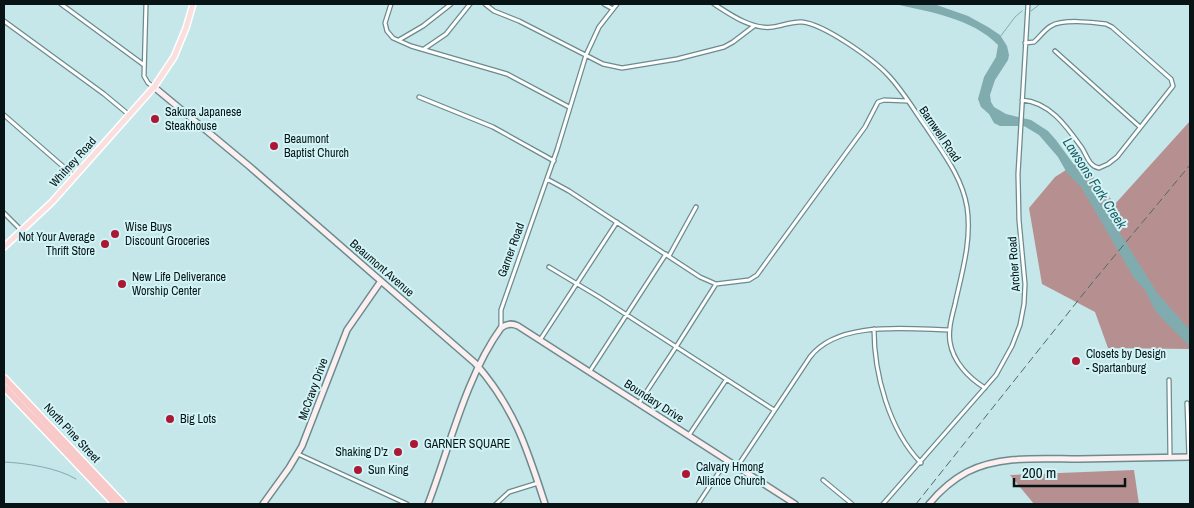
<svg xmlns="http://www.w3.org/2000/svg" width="1194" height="508" font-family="'Archivo Narrow',sans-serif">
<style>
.forest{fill:#b69090}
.water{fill:#80abaf}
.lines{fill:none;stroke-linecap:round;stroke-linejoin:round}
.stream{stroke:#80abaf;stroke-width:1}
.street-casing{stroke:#6c8b8e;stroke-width:5.5}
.secondary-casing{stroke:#6c8b8e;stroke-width:8}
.primary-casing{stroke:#fff;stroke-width:8}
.highway-casing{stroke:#fff;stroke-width:9}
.street{stroke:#fff;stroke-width:3}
.secondary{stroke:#fdefef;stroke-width:5}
.primary{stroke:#fbdfdf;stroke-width:5}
.highway{stroke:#f8c9c9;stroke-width:6}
.rail{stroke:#526768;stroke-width:1;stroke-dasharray:8 4;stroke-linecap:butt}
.poi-dot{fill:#ac1734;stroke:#d2f4f7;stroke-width:2}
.labels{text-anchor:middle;stroke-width:4;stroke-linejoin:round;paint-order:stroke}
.poi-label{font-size:12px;fill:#071314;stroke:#d2f4f7;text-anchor:start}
.street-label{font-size:12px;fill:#071314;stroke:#d2f4f7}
.water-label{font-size:14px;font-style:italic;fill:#1e5c61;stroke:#d2f4f7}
</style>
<rect width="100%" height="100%" fill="#c5e7ea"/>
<path class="forest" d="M 1190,121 L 1190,349 L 1108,348 L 1095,312 L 1042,284 L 1029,208 L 1055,177 L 1080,161 L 1115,204 Z
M 1134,470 L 1139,504 L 1034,504 L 1010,475 Z"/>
<path class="water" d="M 895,4 L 934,4 L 968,16 L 988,27 L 1000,35 L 1007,46 L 1009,55 L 1008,60 L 995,80 L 990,95 L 991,102 L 994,107 L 1006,114 L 1031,120 L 1048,131 L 1056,140 L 1094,192 L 1158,294 L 1190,330 L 1190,347 L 1156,312 L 1145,290 L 1134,278 L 1081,187 L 1067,173 L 1058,157 L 1039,135 L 1024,126 L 1000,126 L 994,123 L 989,114 L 981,107 L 978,99 L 984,77 L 996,57 L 998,45 C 972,18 929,12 895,4 Z"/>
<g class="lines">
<path class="stream" d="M 1031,11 L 1040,4
M 1000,37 L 1015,17 L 1022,11
M 4,462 C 26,463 58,468 76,479"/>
<g class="street-casing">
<path id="street" d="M 61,4 L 144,65
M 146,4 L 144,76 L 148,83 L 154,87
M 391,4 L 385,23 L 387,31 L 393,38 L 411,46 L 507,74 L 569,107
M 485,4 L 494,11 L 519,21 L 603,64 L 622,68 L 677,59 L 724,47 L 733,42 L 754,26
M 604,4 L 613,9
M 714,4 C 731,15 752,30 773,27 C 782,26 792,21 802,22 C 824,24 873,59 888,75 C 903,91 914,110 926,127 C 943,153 962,177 967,207 C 972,240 962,272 955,304 C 952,316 948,329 950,342 C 953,362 969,378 985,388
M 4,21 L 104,94 L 128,114
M 399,40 L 423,26 L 451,4
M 424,49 L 446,34 L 470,4
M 1055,51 L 1140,127
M 419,97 L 493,127 L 554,161
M 1022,100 C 1050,102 1067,127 1082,148 C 1087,156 1089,166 1099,168 L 1108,164 L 1117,157 L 1173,86 L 1171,79 L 1112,27 L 1106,24 C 1093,22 1062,19 1051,26 C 1044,30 1040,37 1034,42 L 1025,43
M 4,115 L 74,176
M 547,179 L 569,191 L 700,277 L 716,284 L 749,280 L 757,275 L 770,257 L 865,127 L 878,102 L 884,100 L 907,101
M 4,213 L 21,230
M 669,256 L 696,207
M 549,267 L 599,297 L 774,410
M 501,328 L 501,310 L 557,150 L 586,55 L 599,27 L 617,4
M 874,329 C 874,374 889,430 921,463
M 540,340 L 617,222
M 590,371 L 666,254
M 1169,380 L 1170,457
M 639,403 L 676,347 L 716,284
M 1187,403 L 1189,457
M 689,435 L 726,380
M 298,454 L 407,504
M 737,467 L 810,357 C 838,320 908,329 949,330
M 823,480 L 852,504
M 496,504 L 509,492 L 538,483
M 698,504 L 727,460
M 883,504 L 996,375 L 1012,346 L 1020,325 L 1024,304 L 1025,284 L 1019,220 L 1018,174 L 1028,4"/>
</g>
<g class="secondary-casing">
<path id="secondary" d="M 154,87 L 249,166 L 475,363 C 514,407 527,448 545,504
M 263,504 L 289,468 L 302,446 L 347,330 L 381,281
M 428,504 C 449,449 466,376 501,328 C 506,324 512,323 518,326 L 795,504
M 929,504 C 939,492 952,480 967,472 C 1001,455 1042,459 1079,459 C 1116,458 1153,458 1190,457"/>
</g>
<g class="primary-casing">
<path id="primary" d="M 4,247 L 52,202 L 154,87 L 174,57 L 186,28 L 193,4"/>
</g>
<g class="highway-casing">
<path id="highway" d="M 4,378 L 123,504
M 4,387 L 115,504"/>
</g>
<use href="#street" class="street"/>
<use href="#secondary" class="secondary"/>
<use href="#primary" class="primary"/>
<use href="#highway" class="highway"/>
<path class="rail" d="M 916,504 L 1092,283 L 1190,165"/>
</g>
<g class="poi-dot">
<circle cx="155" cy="119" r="5"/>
<circle cx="274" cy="146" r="5"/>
<circle cx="115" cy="234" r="5"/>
<circle cx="105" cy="244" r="5"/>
<circle cx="122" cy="284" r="5"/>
<circle cx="1076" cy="361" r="5"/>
<circle cx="170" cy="419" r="5"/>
<circle cx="414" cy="444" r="5"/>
<circle cx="398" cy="452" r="5"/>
<circle cx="358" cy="470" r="5"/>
<circle cx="686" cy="474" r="5"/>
</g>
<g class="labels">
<g class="poi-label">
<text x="165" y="116">Sakura Japanese<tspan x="165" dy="14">Steakhouse</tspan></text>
<text x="284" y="143">Beaumont<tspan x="284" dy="14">Baptist Church</tspan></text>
<text x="125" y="231">Wise Buys<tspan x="125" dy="14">Discount Groceries</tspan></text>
<text x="95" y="241" text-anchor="end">Not Your Average<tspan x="95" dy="14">Thrift Store</tspan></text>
<text x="132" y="281">New Life Deliverance<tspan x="132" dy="14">Worship Center</tspan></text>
<text x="1086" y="358">Closets by Design<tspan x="1086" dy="14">- Spartanburg</tspan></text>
<text x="180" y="423">Big Lots</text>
<text x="424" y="448">GARNER SQUARE</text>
<text x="388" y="456" text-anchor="end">Shaking D'z</text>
<text x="696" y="471">Calvary Hmong<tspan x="696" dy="14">Alliance Church</tspan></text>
<text x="368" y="474">Sun King</text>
</g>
<g class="street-label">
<text transform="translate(940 134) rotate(56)" y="4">Barnwell Road</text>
<text transform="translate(73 162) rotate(-48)" y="4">Whitney Road</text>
<text transform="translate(511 250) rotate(-70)" y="4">Garner Road</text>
<text transform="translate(1014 264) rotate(-94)" y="4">Archer Road</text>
<text transform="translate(382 268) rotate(41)" y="4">Beaumont Avenue</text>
<text transform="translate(313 389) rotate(-70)" y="4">McCravy Drive</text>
<text transform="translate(654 401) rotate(33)" y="4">Boundary Drive</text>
<text transform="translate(72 433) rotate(47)" y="4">North Pine Street</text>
</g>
<g class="water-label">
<text transform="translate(1095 183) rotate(57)" y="5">Lawsons Fork Creek</text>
</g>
</g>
<rect width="1194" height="508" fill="none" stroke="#071314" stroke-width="10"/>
<path d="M1014 478v8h111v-8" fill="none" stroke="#071314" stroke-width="2.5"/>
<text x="1022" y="478" font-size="15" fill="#071314" stroke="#d2f4f7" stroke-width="4" paint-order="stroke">200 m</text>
</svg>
